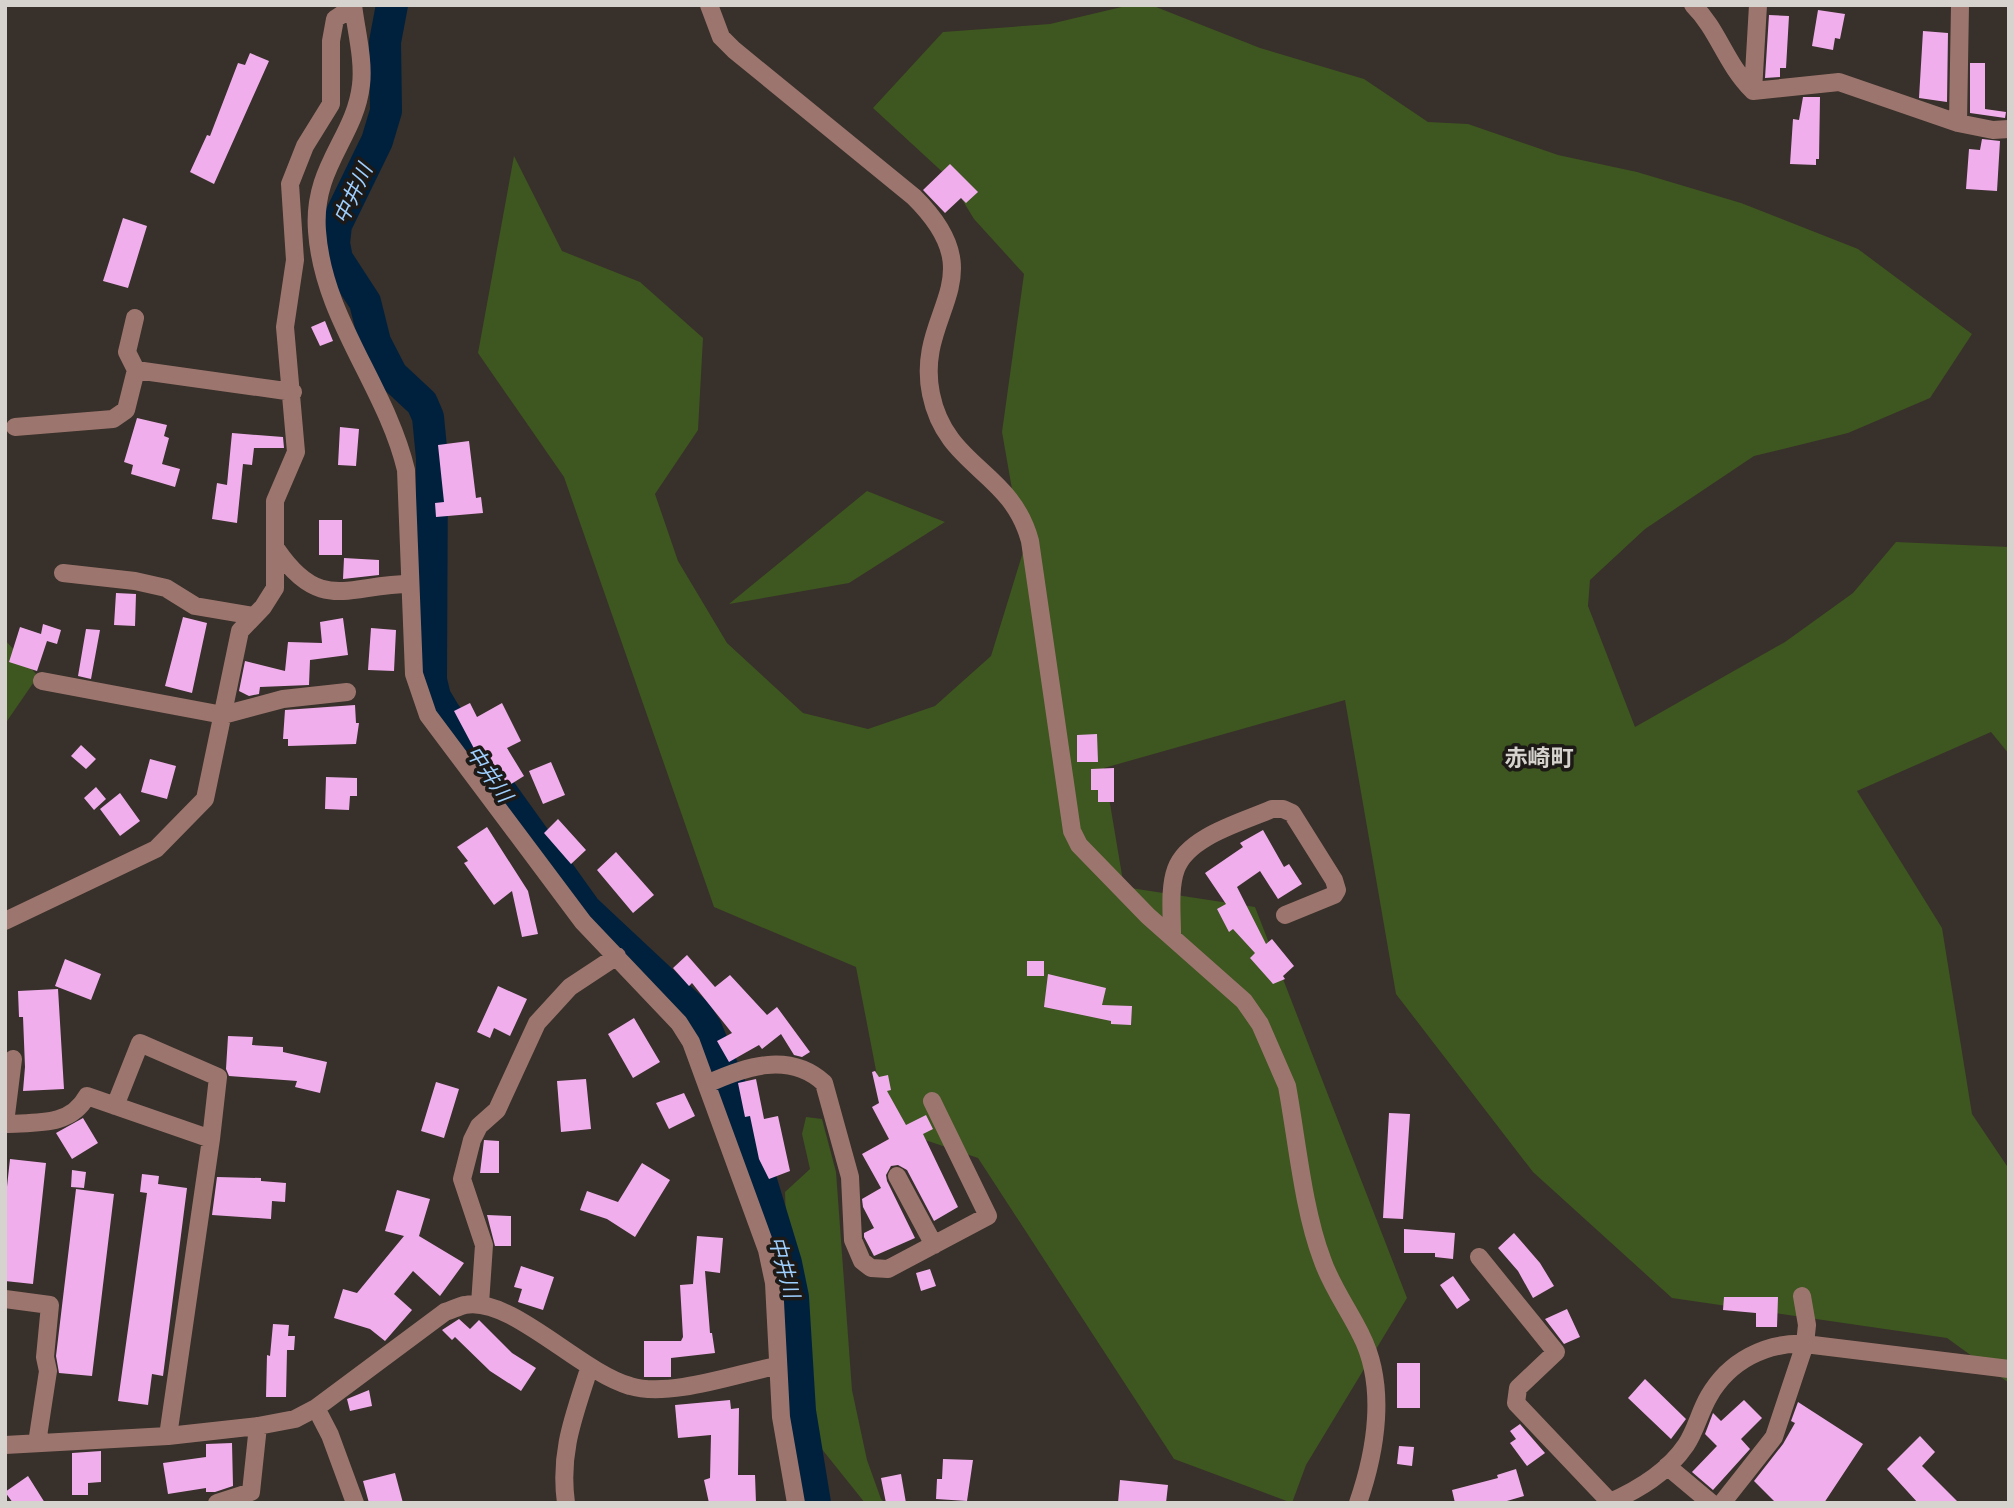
<svg xmlns="http://www.w3.org/2000/svg" width="2014" height="1508" font-family="Figtree,'Noto Sans JP',sans-serif">
<style>
.green{fill:#3e5620}
.lines{fill:none;stroke-linecap:round;stroke-linejoin:round}
.river{stroke:#00213d;stroke-width:32}
.building{fill:#f0aeec}
.minor{stroke:#9c766e;stroke-width:18}
.labels{text-anchor:middle;stroke-width:7;stroke-linejoin:round;paint-order:stroke}
.water-label{font-size:21px;font-style:italic;fill:#9ecffe;stroke:#1c1916}
.quarter-label{font-size:23px;font-weight:bold;fill:#d6d2ce;stroke:#1c1916}
</style>
<rect width="100%" height="100%" fill="#38302a"/>
<path class="green" d="M 1130,5 L 1151,5 L 1260,48 L 1364,79 L 1428,122 L 1468,124 L 1558,155 L 1637,172 L 1741,203 L 1858,249 L 1972,334 L 1930,398 L 1848,433 L 1754,456 L 1645,529 L 1590,580 L 1588,606 L 1635,727 L 1785,642 L 1853,593 L 1896,542 L 2009,547 L 2009,754 L 1991,732 L 1857,791 L 1942,928 L 1972,1114 L 2009,1169 L 2009,1383 L 1947,1338 L 1672,1298 L 1533,1172 L 1396,994 L 1345,700 L 1104,768 L 1124,887 L 1255,907 L 1407,1298 L 1306,1465 L 1292,1503 L 1174,1459 L 978,1158 L 887,1127 L 856,967 L 714,907 L 564,477 L 478,353 L 514,156 L 562,251 L 640,282 L 703,338 L 698,430 L 655,494 L 678,561 L 727,643 L 803,713 L 868,729 L 935,706 L 991,656 L 1023,552 L 1002,432 L 1024,274 L 974,219 L 949,178 L 873,108 L 943,32 L 1050,24 Z
M 867,491 L 945,522 L 849,583 L 729,604 Z
M 5,640 L 38,676 L 5,724 Z
M 806,1117 L 822,1119 L 836,1172 L 852,1390 L 867,1460 L 881,1499 L 885,1503 L 865,1503 L 813,1438 L 799,1308 L 797,1258 L 786,1222 L 785,1192 L 810,1169 L 802,1134 Z"/>
<g class="lines">
<path class="river" d="M 392,5 L 385,42 L 386,111 L 377,141 L 336,225 L 334,243 L 337,259 L 365,302 L 375,342 L 392,375 L 422,403 L 428,417 L 432,458 L 431,680 L 435,697 L 444,712 L 586,910 L 696,1013 L 706,1028 L 738,1105 L 786,1263 L 793,1297 L 800,1411 L 815,1503"/>
</g>
<path class="building" d="M 1818,10 L 1845,14 L 1840,39 L 1835,38 L 1833,50 L 1812,46 Z
M 1769,15 L 1789,16 L 1786,68 L 1780,68 L 1780,77 L 1765,78 Z
M 1923,31 L 1948,33 L 1947,102 L 1919,98 Z
M 250,53 L 269,61 L 214,184 L 190,172 L 207,135 L 210,136 L 238,63 L 245,65 Z
M 1970,63 L 1985,63 L 1985,113 L 1985,109 L 2006,112 L 2005,118 L 1970,113 Z
M 1803,97 L 1820,97 L 1819,159 L 1816,159 L 1816,165 L 1790,164 L 1793,119 L 1799,120 Z
M 1982,139 L 2000,141 L 1997,191 L 1966,189 L 1969,149 L 1980,150 Z
M 950,164 L 978,192 L 966,203 L 961,198 L 945,213 L 923,190 Z
M 123,218 L 147,226 L 128,288 L 103,281 Z
M 325,321 L 333,341 L 320,346 L 311,327 Z
M 137,418 L 167,425 L 164,436 L 169,438 L 162,464 L 180,469 L 175,487 L 131,474 L 133,465 L 124,462 Z
M 340,427 L 359,429 L 356,466 L 338,465 Z
M 232,433 L 283,437 L 284,448 L 254,448 L 252,465 L 243,464 L 237,523 L 212,519 L 217,483 L 227,485 Z
M 469,441 L 476,498 L 481,497 L 483,513 L 436,517 L 435,503 L 444,502 L 438,445 Z
M 319,520 L 342,520 L 342,555 L 319,555 Z
M 344,558 L 379,560 L 379,575 L 343,579 Z
M 116,593 L 136,594 L 135,626 L 114,625 Z
M 183,617 L 207,623 L 192,693 L 165,686 Z
M 343,618 L 348,655 L 310,660 L 309,685 L 260,687 L 259,694 L 249,696 L 239,691 L 245,661 L 285,671 L 288,642 L 322,643 L 320,622 Z
M 43,624 L 61,630 L 57,644 L 47,641 L 37,671 L 9,662 L 20,627 L 41,634 Z
M 371,628 L 396,630 L 394,671 L 368,670 Z
M 86,629 L 100,630 L 91,679 L 78,676 Z
M 470,703 L 477,717 L 502,703 L 521,741 L 507,748 L 524,776 L 500,791 L 488,770 L 486,771 L 454,711 Z
M 355,705 L 356,723 L 359,723 L 356,744 L 288,746 L 288,739 L 283,739 L 285,710 Z
M 1097,734 L 1098,762 L 1077,762 L 1077,735 Z
M 81,745 L 96,759 L 86,769 L 71,756 Z
M 150,759 L 176,766 L 167,799 L 141,792 Z
M 551,762 L 565,795 L 543,804 L 529,771 Z
M 1114,768 L 1114,802 L 1098,802 L 1098,790 L 1091,790 L 1091,769 Z
M 326,777 L 357,778 L 357,796 L 350,796 L 349,810 L 325,809 Z
M 96,787 L 106,799 L 94,810 L 84,798 Z
M 120,793 L 140,821 L 120,836 L 100,809 Z
M 558,819 L 586,850 L 571,864 L 544,833 Z
M 487,827 L 528,891 L 538,934 L 522,937 L 512,891 L 494,905 L 464,863 L 468,861 L 457,847 Z
M 1263,830 L 1284,867 L 1289,864 L 1302,884 L 1278,899 L 1260,871 L 1237,887 L 1266,944 L 1272,939 L 1294,966 L 1283,976 L 1285,979 L 1273,984 L 1250,958 L 1255,953 L 1233,929 L 1229,932 L 1217,909 L 1226,904 L 1205,873 L 1243,847 L 1240,843 Z
M 616,852 L 654,895 L 633,913 L 597,870 Z
M 687,955 L 715,987 L 730,975 L 767,1015 L 777,1007 L 810,1052 L 802,1057 L 794,1055 L 781,1034 L 762,1049 L 759,1045 L 729,1062 L 717,1041 L 732,1033 L 692,983 L 689,986 L 673,968 Z
M 65,959 L 101,974 L 91,1000 L 55,986 Z
M 1027,961 L 1044,961 L 1044,976 L 1027,976 Z
M 1048,974 L 1106,988 L 1102,1005 L 1132,1006 L 1131,1025 L 1111,1024 L 1111,1021 L 1044,1007 Z
M 498,986 L 527,999 L 510,1036 L 494,1028 L 490,1038 L 477,1032 Z
M 58,989 L 64,1089 L 23,1091 L 25,1067 L 23,1017 L 19,1017 L 18,991 Z
M 634,1018 L 660,1062 L 633,1078 L 608,1034 Z
M 228,1036 L 253,1037 L 252,1045 L 283,1047 L 283,1052 L 327,1062 L 320,1093 L 295,1087 L 297,1081 L 229,1076 L 226,1069 Z
M 875,1071 L 879,1077 L 888,1075 L 891,1090 L 887,1091 L 906,1125 L 926,1115 L 933,1129 L 923,1134 L 958,1207 L 934,1221 L 907,1170 L 898,1165 L 891,1166 L 886,1175 L 887,1181 L 915,1238 L 874,1256 L 864,1237 L 864,1233 L 874,1228 L 863,1207 L 862,1199 L 881,1188 L 862,1154 L 889,1139 L 872,1107 L 879,1103 L 872,1072 Z
M 586,1079 L 591,1129 L 561,1132 L 557,1081 Z
M 756,1079 L 764,1119 L 778,1116 L 790,1171 L 769,1179 L 759,1159 L 750,1116 L 745,1117 L 738,1083 Z
M 436,1082 L 459,1089 L 444,1138 L 421,1131 Z
M 684,1093 L 695,1116 L 669,1129 L 656,1103 Z
M 1389,1113 L 1410,1114 L 1403,1219 L 1383,1218 Z
M 83,1118 L 98,1143 L 72,1159 L 56,1133 Z
M 484,1140 L 499,1141 L 499,1173 L 480,1173 Z
M 10,1159 L 46,1163 L 33,1284 L 5,1281 L 5,1205 Z
M 642,1163 L 670,1180 L 635,1237 L 607,1219 L 580,1210 L 587,1191 L 618,1202 Z
M 72,1170 L 86,1172 L 84,1188 L 71,1187 Z
M 142,1174 L 159,1176 L 158,1184 L 187,1188 L 163,1376 L 152,1374 L 148,1405 L 118,1401 L 147,1193 L 140,1192 Z
M 217,1177 L 261,1178 L 261,1181 L 286,1183 L 285,1202 L 272,1201 L 271,1219 L 212,1215 Z
M 76,1189 L 114,1194 L 92,1376 L 59,1373 L 56,1356 Z
M 397,1190 L 430,1199 L 419,1236 L 464,1263 L 440,1296 L 413,1271 L 394,1294 L 412,1310 L 385,1341 L 370,1329 L 334,1318 L 343,1289 L 357,1293 L 404,1236 L 385,1231 Z
M 487,1215 L 511,1216 L 511,1246 L 495,1246 Z
M 1404,1229 L 1455,1233 L 1453,1259 L 1435,1257 L 1435,1253 L 1404,1253 Z
M 1514,1233 L 1540,1263 L 1554,1286 L 1533,1298 L 1518,1271 L 1498,1248 Z
M 697,1236 L 723,1238 L 720,1273 L 705,1271 L 710,1333 L 712,1333 L 715,1353 L 671,1358 L 671,1377 L 644,1377 L 644,1341 L 681,1341 L 683,1337 L 680,1285 L 693,1284 Z
M 521,1266 L 554,1277 L 543,1310 L 518,1302 L 522,1289 L 514,1287 Z
M 930,1269 L 936,1286 L 921,1291 L 916,1273 Z
M 1453,1276 L 1470,1300 L 1457,1309 L 1440,1285 Z
M 1724,1297 L 1778,1297 L 1777,1327 L 1756,1327 L 1756,1313 L 1723,1310 Z
M 1567,1309 L 1580,1337 L 1564,1344 L 1545,1319 Z
M 459,1319 L 470,1329 L 479,1320 L 512,1353 L 536,1368 L 521,1391 L 490,1371 L 455,1337 L 452,1340 L 442,1330 Z
M 273,1324 L 289,1325 L 288,1336 L 295,1336 L 294,1350 L 287,1350 L 286,1397 L 266,1397 L 267,1355 L 270,1356 Z
M 1397,1363 L 1420,1363 L 1420,1408 L 1397,1408 Z
M 1645,1379 L 1686,1419 L 1671,1439 L 1628,1398 Z
M 369,1390 L 372,1406 L 350,1411 L 347,1399 Z
M 730,1400 L 731,1409 L 739,1408 L 738,1475 L 755,1475 L 756,1503 L 709,1503 L 704,1480 L 710,1478 L 711,1435 L 678,1438 L 675,1405 Z
M 1744,1400 L 1762,1418 L 1741,1439 L 1750,1449 L 1713,1490 L 1692,1472 L 1717,1446 L 1705,1434 L 1713,1413 L 1721,1421 Z
M 1798,1402 L 1863,1444 L 1824,1503 L 1776,1503 L 1754,1481 L 1783,1444 L 1795,1423 L 1791,1421 Z
M 1520,1424 L 1545,1453 L 1527,1466 L 1510,1443 L 1516,1439 L 1510,1431 Z
M 1920,1436 L 1935,1452 L 1922,1466 L 1959,1503 L 1918,1503 L 1887,1469 Z
M 232,1443 L 233,1486 L 215,1492 L 206,1492 L 206,1488 L 168,1494 L 163,1463 L 206,1457 L 206,1444 Z
M 1399,1446 L 1414,1447 L 1412,1466 L 1397,1464 Z
M 101,1451 L 101,1482 L 88,1483 L 88,1495 L 72,1495 L 72,1453 Z
M 943,1459 L 973,1460 L 967,1501 L 936,1499 L 937,1479 L 942,1479 Z
M 1516,1469 L 1524,1496 L 1500,1503 L 1455,1503 L 1452,1490 L 1498,1478 L 1497,1475 Z
M 395,1473 L 403,1503 L 369,1503 L 363,1481 Z
M 901,1474 L 906,1503 L 886,1503 L 881,1478 Z
M 28,1476 L 45,1503 L 13,1503 L 5,1492 Z
M 1120,1480 L 1168,1485 L 1166,1503 L 1118,1503 Z"/>
<g class="lines">
<path class="minor" d="M 353,5 C 356,30 364,60 361,85 C 355,138 312,167 317,231 C 323,319 386,386 406,470 L 414,674 L 428,715 L 583,922 L 679,1023 L 691,1042 L 767,1250 L 774,1283 L 781,1417 L 796,1503
M 709,5 L 721,37 L 734,50 L 914,197 C 998,280 914,311 931,394 C 946,468 1011,470 1030,541 L 1072,831 L 1079,845 L 1148,916 L 1244,1001 L 1260,1024 L 1287,1086 C 1297,1140 1303,1209 1322,1259 C 1331,1286 1349,1310 1361,1335 C 1387,1386 1376,1451 1358,1503
M 1693,5 C 1719,31 1725,63 1753,91
M 1753,91 L 1839,82 L 1958,123 L 1993,130 L 2009,129
M 1753,91 L 1758,5
M 1958,123 L 1960,5
M 135,318 L 127,352 L 136,370
M 15,427 L 113,419 L 126,410 L 136,370 L 293,392
M 277,550 C 321,614 349,584 410,584
M 63,573 L 135,581 L 166,588 L 195,606 L 254,616
M 42,681 L 223,715 L 283,699 L 347,692
M 5,921 L 156,849 L 205,799 L 240,631 L 263,607 L 275,588 L 275,501 L 296,452 L 285,327 L 295,260 L 290,184 L 305,146 L 331,104 L 331,41 L 335,19 L 353,7
M 1172,935 C 1172,914 1169,888 1176,869 C 1188,836 1243,822 1272,809 L 1283,809 L 1292,813 L 1334,880 L 1337,890 L 1334,895 L 1285,915
M 707,1084 C 744,1067 789,1051 824,1083 L 850,1177 L 853,1240 L 862,1261 L 871,1268 L 888,1269 L 988,1216 L 932,1101
M 115,1106 L 140,1043 L 218,1077 L 211,1139
M 5,1123 L 13,1059
M 5,1124 C 36,1122 70,1127 87,1096 L 211,1139 L 168,1436
M 897,1176 L 934,1245
M 1479,1257 L 1556,1352 L 1518,1388 L 1516,1403 L 1610,1502
M 5,1299 L 50,1305 L 45,1357 L 48,1371 L 37,1443
M 480,1304 L 484,1245 L 462,1179 L 472,1140 L 479,1126 L 497,1110 L 537,1023 L 570,987 L 617,956
M 316,1408 L 330,1435 L 355,1503
M 5,1445 L 168,1436 L 258,1426 L 295,1419 L 316,1408 L 445,1312 C 452,1310 459,1306 465,1305 C 511,1296 580,1372 630,1386 C 669,1398 736,1374 776,1366
M 1667,1466 L 1711,1503
M 217,1503 L 251,1492 L 258,1426
M 566,1503 C 559,1452 574,1416 589,1369
M 1608,1503 C 1638,1490 1667,1473 1686,1445 C 1696,1430 1700,1411 1709,1396 C 1729,1361 1766,1342 1805,1344 L 2009,1369
M 1722,1503 L 1774,1437 L 1805,1344 L 1807,1325 L 1802,1296"/>
</g>
<g class="labels">
<g class="water-label">
<text transform="translate(353 194) rotate(-65)" y="7">中井川</text>
<text transform="translate(489 774) rotate(55)" y="7">中井川</text>
<text transform="translate(784 1267) rotate(75)" y="7">中井川</text>
</g>
<g class="quarter-label">
<text x="1539" y="766">赤崎町</text>
</g>
</g>
<rect width="2014" height="1508" fill="none" stroke="#d6d2ce" stroke-width="14"/>
</svg>
